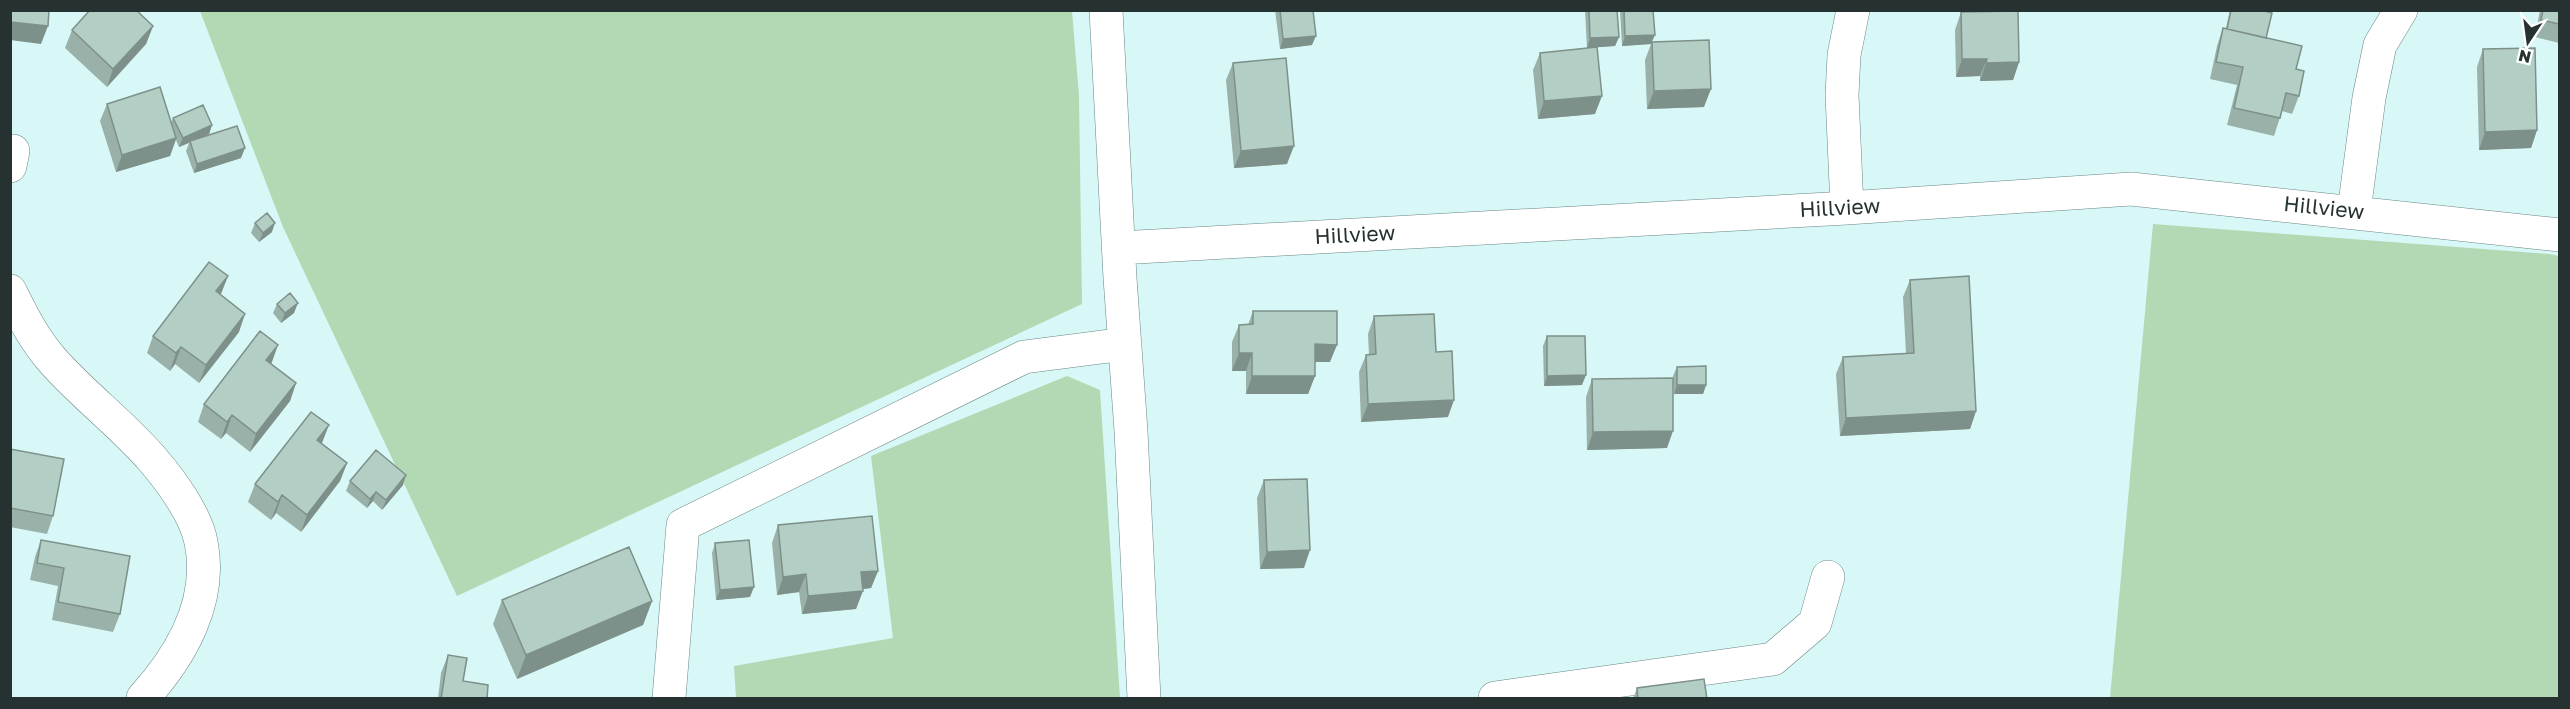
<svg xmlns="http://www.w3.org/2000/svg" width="2570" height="709" font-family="'Golos Text',sans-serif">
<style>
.green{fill:#b1d9b3}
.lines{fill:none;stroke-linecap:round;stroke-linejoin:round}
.minor-casing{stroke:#698685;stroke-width:34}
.minor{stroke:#fff;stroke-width:33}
.wall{fill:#9ab1a9}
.shaded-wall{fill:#7d9089}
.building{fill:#b3cec4;stroke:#7d9089;stroke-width:1.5}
.labels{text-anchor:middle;stroke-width:4.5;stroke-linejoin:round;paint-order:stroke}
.street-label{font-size:21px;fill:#263232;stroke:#fff}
</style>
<rect width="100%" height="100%" fill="#d8f8f7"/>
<path class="green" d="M 200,11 L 1072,11 L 1079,96 L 1082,304 L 457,596 L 283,227 Z
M 2153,224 L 2549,254 L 2559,256 L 2559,698 L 2110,698 Z
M 1067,376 L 1100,390 L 1120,698 L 736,698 L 734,666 L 893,638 L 871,456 Z"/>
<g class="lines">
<g class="minor-casing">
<path id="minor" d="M 1106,10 L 1120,278 L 1131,431 L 1144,698
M 10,166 L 13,151
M 1847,208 L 1842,95 L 1844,55 L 1853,10
M 2354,211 L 2369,98 L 2380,45 L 2401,10
M 1119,248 L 1847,208 L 2131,189 L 2560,235
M 10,291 C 22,315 34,340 53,361 C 84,396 122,424 153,460 C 171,481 196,515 201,542 C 213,601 181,656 143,698
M 669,698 L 683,525 L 1024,357 L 1125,344
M 1495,698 L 1773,659 L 1815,623 L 1828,577"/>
</g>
<use href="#minor" class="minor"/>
</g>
<path class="wall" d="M 1275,10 L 1313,10 L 1312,45 L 1280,49 Z
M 1585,10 L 1617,10 L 1619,37 L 1615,46 L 1597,47 L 1595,114 L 1538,119 L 1533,70 L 1540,53 L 1587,48 Z
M 1620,10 L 1653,10 L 1652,42 L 1704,107 L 1647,109 L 1645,60 L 1651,44 L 1622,46 Z
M 2230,10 L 2261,10 L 2266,38 L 2296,69 L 2299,96 L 2292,114 L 2282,111 L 2274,136 L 2227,125 L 2237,85 L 2210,79 L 2217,46 L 2223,28 L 2226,28 Z
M 2540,10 L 2559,10 L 2559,43 L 2535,37 Z
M 1961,12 L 2019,62 L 2013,80 L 1980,81 L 1980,76 L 1956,77 L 1955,30 Z
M 153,26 L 146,44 L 107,87 L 65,48 L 72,30 Z
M 2483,49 L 2537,130 L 2531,148 L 2479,150 L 2477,67 Z
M 1233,63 L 1287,164 L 1234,168 L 1226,80 Z
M 107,104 L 171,123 L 173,118 L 212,125 L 209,134 L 200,138 L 241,158 L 194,173 L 186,151 L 189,143 L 179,147 L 176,140 L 170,156 L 116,172 L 100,121 Z
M 255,223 L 272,232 L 259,242 L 251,233 Z
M 228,276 L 220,295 L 239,332 L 199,383 L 175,364 L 170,371 L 147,353 L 153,336 Z
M 1910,280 L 1976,411 L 1970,429 L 1840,436 L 1836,374 L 1843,357 L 1906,354 L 1903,297 Z
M 277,304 L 294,313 L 281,323 L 273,313 Z
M 1253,311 L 1330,362 L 1315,362 L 1315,376 L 1308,394 L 1246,394 L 1246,371 L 1232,371 L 1232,342 L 1239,325 L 1248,325 Z
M 1374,316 L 1436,352 L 1448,417 L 1361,422 L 1359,372 L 1366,355 L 1369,355 L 1368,334 Z
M 1547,336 L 1582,385 L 1544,386 L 1543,346 Z
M 272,362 L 271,364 L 296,383 L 290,401 L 250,452 L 226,433 L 221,439 L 198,422 L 204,404 Z
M 1677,367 L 1706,385 L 1703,394 L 1674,394 L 1673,376 Z
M 1592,379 L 1667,448 L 1587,450 L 1586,397 Z
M 322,443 L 321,444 L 347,463 L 340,481 L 301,532 L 276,513 L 271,520 L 248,502 L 255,484 Z
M 10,449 L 53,516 L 47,534 L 10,527 Z
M 1264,480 L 1304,568 L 1260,569 L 1257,498 Z
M 350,481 L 403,485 L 382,510 L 373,501 L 367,508 L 346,491 Z
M 778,525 L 878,571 L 871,588 L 863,589 L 856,609 L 802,614 L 799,592 L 777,595 L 772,543 Z
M 41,540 L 120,614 L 113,632 L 52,620 L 58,586 L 30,580 L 35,557 Z
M 715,543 L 750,597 L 716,600 L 712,553 Z
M 502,600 L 652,601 L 643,625 L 517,679 L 493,624 Z
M 448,655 L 463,681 L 487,699 L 438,699 L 441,673 Z
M 1637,688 L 1707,699 L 1633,699 Z"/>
<path class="shaded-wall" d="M 10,22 L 48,26 L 41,44 L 10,40 Z
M 153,26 L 146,44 L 107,87 L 113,69 Z
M 1655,35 L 1651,44 L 1622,46 L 1625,36 Z
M 1316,36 L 1312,45 L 1280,49 L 1283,39 Z
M 1619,37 L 1615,46 L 1587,48 L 1590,38 Z
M 1962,59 L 1987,59 L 1980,76 L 1956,77 Z
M 2019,62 L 2013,80 L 1980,81 L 1986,63 Z
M 1711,89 L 1704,107 L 1647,109 L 1654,91 Z
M 1602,96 L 1595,114 L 1538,119 L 1544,101 Z
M 212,125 L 209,134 L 179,147 L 183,138 Z
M 2537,130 L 2531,148 L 2479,150 L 2485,132 Z
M 176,138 L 170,156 L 116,172 L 122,155 Z
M 1294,146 L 1287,164 L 1234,168 L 1241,151 Z
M 245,148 L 241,158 L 194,173 L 197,164 Z
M 275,223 L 272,232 L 259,242 L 263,233 Z
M 228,276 L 221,294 L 209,309 L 216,291 Z
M 298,303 L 294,313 L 281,323 L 285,313 Z
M 245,314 L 239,332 L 199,383 L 206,365 Z
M 1315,344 L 1337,345 L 1330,362 L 1308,362 Z
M 278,345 L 272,362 L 260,378 L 266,360 Z
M 181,347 L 175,364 L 170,371 L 176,353 Z
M 1239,353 L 1252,353 L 1246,371 L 1232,371 Z
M 1586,375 L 1582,385 L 1544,386 L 1547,376 Z
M 1252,376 L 1315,376 L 1308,394 L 1246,394 Z
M 296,383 L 290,401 L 250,452 L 256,434 Z
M 1677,385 L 1706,385 L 1703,394 L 1674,394 Z
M 1454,400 L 1448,417 L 1361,422 L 1368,404 Z
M 1976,411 L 1970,429 L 1840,436 L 1846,418 Z
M 232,415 L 226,433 L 221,439 L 227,422 Z
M 329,425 L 322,443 L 310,458 L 317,440 Z
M 1673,431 L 1667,448 L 1587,450 L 1593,432 Z
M 347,463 L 340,481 L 301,532 L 307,515 Z
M 406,475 L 403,485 L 382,510 L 386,500 Z
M 376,492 L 373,501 L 367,508 L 370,499 Z
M 282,495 L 276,513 L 271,520 L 278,502 Z
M 1310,550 L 1304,568 L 1260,569 L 1267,552 Z
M 878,571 L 871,588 L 854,590 L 861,572 Z
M 806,574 L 799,592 L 777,595 L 783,577 Z
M 754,587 L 750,597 L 716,600 L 720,590 Z
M 863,591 L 856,609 L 802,614 L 808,596 Z
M 652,601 L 643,625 L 517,679 L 526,655 Z"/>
<path class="building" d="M 10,10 L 49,10 L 48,26 L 10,22 Z
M 90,10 L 136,10 L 153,26 L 113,69 L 72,30 Z
M 1280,10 L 1313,10 L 1316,36 L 1283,39 Z
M 1589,10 L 1617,10 L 1619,37 L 1590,38 Z
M 1624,10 L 1653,10 L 1655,35 L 1625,36 Z
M 2231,10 L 2261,10 L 2272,13 L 2266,38 L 2227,29 Z
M 2543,10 L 2559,10 L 2559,24 L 2541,20 Z
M 2018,11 L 2019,62 L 1986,63 L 1987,59 L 1962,59 L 1961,12 Z
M 2223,28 L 2302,46 L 2296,69 L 2304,71 L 2299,96 L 2286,93 L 2280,118 L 2234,108 L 2243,67 L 2216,62 Z
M 1709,40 L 1711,89 L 1654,91 L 1652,42 Z
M 1597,47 L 1602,96 L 1544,101 L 1540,53 Z
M 2535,48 L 2537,130 L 2485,132 L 2483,49 Z
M 1286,58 L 1294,146 L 1241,151 L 1233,63 Z
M 160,87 L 176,138 L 122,155 L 107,104 Z
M 203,105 L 212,125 L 183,138 L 173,118 Z
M 237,126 L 245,148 L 197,164 L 190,141 Z
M 267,213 L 275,223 L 263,233 L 255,223 Z
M 209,262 L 228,276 L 216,291 L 245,314 L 206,365 L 181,347 L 176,353 L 153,336 Z
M 1969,276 L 1976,411 L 1846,418 L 1843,357 L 1914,353 L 1910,280 Z
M 290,293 L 298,303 L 285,313 L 277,304 Z
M 1253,311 L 1337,311 L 1337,345 L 1315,344 L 1315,376 L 1252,376 L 1252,353 L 1239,353 L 1239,325 L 1253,324 Z
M 1434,314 L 1436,352 L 1452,351 L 1454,400 L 1368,404 L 1366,355 L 1376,354 L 1374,316 Z
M 260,331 L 278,345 L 266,360 L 296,383 L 256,434 L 232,415 L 227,422 L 204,404 Z
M 1547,336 L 1585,336 L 1586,375 L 1547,376 Z
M 1706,366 L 1706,385 L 1677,385 L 1677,367 Z
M 1673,378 L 1673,431 L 1593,432 L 1592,379 Z
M 311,412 L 329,425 L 317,440 L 347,463 L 307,515 L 282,495 L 278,502 L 255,484 Z
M 10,449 L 64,459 L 53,516 L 10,508 Z
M 376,450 L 406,475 L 386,500 L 376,492 L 370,499 L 350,481 Z
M 1307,479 L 1310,550 L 1267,552 L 1264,480 Z
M 872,516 L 878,571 L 861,572 L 863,591 L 808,596 L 806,574 L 783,577 L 778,525 Z
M 41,540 L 130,556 L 120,614 L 58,602 L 64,568 L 37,563 Z
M 749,540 L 754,587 L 720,590 L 715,543 Z
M 629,547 L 652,601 L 526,655 L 502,600 Z
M 448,655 L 467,658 L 463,681 L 488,685 L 487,699 L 441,699 Z
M 1704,679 L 1707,699 L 1638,699 L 1637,688 Z"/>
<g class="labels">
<g class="street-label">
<text transform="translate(1840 208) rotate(-3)" y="7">Hillview</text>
<text transform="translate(2324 208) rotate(6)" y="7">Hillview</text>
<text transform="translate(1355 235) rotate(-3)" y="7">Hillview</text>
</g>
</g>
<rect width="2570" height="709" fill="none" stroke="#263232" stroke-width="24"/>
<g transform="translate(2528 42) rotate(193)" stroke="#ffffff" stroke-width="4.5" paint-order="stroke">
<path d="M0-4.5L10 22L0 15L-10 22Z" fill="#263232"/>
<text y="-9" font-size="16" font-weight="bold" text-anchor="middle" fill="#263232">N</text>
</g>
</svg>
